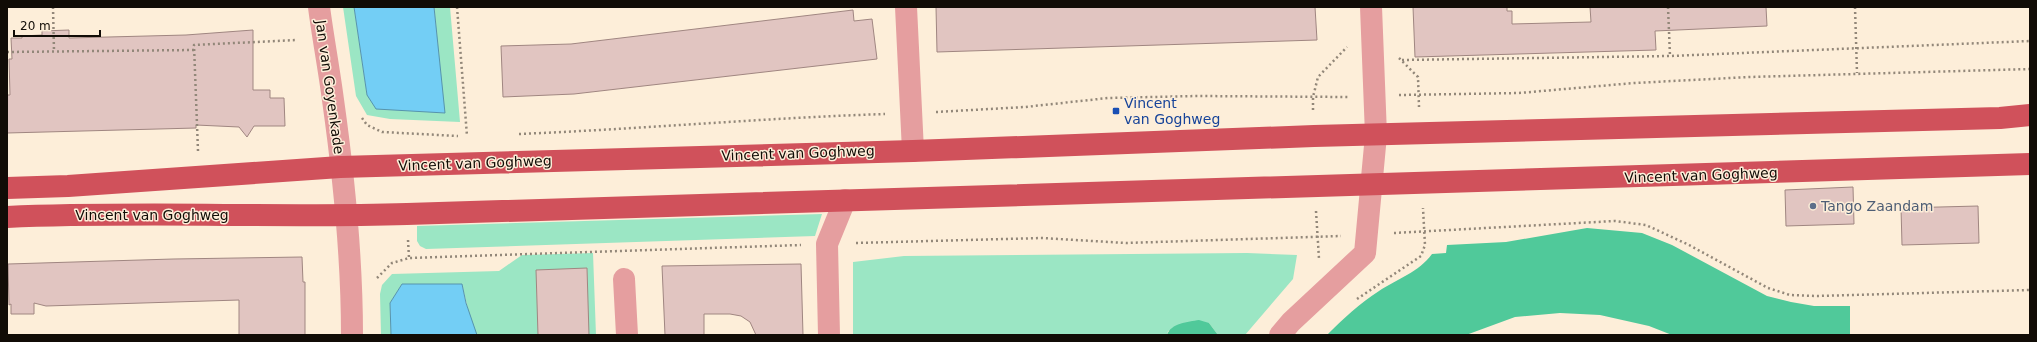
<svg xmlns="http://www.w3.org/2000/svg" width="2037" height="342" font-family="'DejaVu Sans',sans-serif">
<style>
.green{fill:#9be6c4}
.forest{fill:#50c99a}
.water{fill:#73cef5;stroke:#5694ad}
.building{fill:#e1c5c1;stroke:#a08681}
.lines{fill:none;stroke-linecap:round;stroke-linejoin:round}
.path{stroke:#928779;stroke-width:2.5;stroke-dasharray:2 3;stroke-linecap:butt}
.minor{stroke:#e59e9f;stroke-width:22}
.primary{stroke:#d0515b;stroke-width:22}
.transit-dot{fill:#1a4fb4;stroke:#fdeed9;stroke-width:1.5}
.service-dot{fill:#5c6f8a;stroke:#fdeed9;stroke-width:1.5}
.labels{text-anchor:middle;stroke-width:3;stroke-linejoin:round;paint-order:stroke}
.street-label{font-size:14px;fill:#110c06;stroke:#fdeed9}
.transit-label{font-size:14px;fill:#164399;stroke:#fdeed9;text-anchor:start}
.service-label{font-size:14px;fill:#4e5e75;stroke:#fdeed9;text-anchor:start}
</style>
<rect width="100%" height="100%" fill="#fdeed9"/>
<path class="green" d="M 343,7 L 354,7 L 367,95 L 444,113 L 434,7 L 450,7 L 460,122 L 390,119 L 367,115 L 356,96 Z
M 822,214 L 815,236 L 426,249 L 420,246 L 417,241 L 417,226 Z
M 593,253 L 596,335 L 474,335 L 462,284 L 402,284 L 390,303 L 391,335 L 381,335 L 380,294 L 382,285 L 392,274 L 499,271 L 522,255 Z
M 1247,253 L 1297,255 L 1293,279 L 1245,335 L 1218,335 L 1209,323 L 1168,331 L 1167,335 L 853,335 L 853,262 L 904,256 Z"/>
<path class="forest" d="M 1587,228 L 1642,233 L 1672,245 L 1767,296 L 1791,302 L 1814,306 L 1850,306 L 1850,335 L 1672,335 L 1649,326 L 1600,315 L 1560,313 L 1515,317 L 1466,335 L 1327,335 C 1343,319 1360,303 1379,291 C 1397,279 1419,272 1432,254 L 1446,253 L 1447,245 L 1506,242 Z
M 1199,320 L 1209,323 L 1218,335 L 1167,335 C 1171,323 1188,322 1199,320 Z"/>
<path class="water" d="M 354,7 L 434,7 L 445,113 L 376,109 L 367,95 Z
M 402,284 L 462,284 L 466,303 L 477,335 L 391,335 L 390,303 Z"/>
<path class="building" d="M 936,7 L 1315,7 L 1317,40 L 937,52 Z
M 1413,7 L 1507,7 L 1507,11 L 1512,11 L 1512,24 L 1591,22 L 1590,7 L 1766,7 L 1767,26 L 1655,31 L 1656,50 L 1415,57 Z
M 853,10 L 854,21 L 872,19 L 877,59 L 574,94 L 503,97 L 501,46 L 571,44 Z
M 69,30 L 69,38 L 186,35 L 253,30 L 253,90 L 270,90 L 270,98 L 284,98 L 285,126 L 254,126 L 247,137 L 239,127 L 196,125 L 196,128 L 7,133 L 7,95 L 10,95 L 9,59 L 12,59 L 11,38 L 22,38 L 22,36 L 42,35 L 42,31 Z
M 1853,187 L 1854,224 L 1786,226 L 1785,190 Z
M 1978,206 L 1979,243 L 1902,245 L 1901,208 Z
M 302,257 L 303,282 L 305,282 L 305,335 L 239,335 L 239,300 L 46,306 L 34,303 L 34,314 L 11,314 L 11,304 L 9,305 L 8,264 L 173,259 Z
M 801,264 L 803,335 L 756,335 L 750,322 L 741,316 L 730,314 L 704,314 L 704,335 L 665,335 L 662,266 Z
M 587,268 L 589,335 L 538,335 L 536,270 Z"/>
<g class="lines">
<path class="path" d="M 53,7 L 54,51
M 457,7 L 467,136
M 1668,7 L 1670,56
M 1855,7 L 1857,73
M 7,52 L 194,50
M 1399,58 L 1418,77 L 1419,107
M 1402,60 L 1670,56 L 2030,41
M 1399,95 L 1519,93 L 1634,83 L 1750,77 L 2030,69
M 1313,110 L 1313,97 L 1318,77 L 1347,47
M 936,112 L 1025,107 L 1108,98 L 1197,96 L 1348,97
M 362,118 L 367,125 L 382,132 L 458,136
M 519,134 C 641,129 763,118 885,114
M 198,151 L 194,45 L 297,40
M 1316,211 L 1319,259
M 1394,233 L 1615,221 L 1646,225 L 1689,245 L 1768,288 L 1790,295 L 1817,296 L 2030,290
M 408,240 L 409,258
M 856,243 L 1042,238 L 1126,243 L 1341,236
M 377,278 L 392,263 L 409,258 L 801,245
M 1357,299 L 1421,256 L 1425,245 L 1423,208"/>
<path class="minor" d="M 319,7 C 323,38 329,69 333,100 C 344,178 352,256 352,335
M 906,7 L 913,151
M 624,279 L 627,335
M 829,335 L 827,244 L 845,200
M 1280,335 L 1291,322 L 1365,253 L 1376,135 L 1371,7"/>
<path class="primary" d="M 7,188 L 68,186 L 340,167 L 913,151 L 1314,136 L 2000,118 L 2030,115
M 7,217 C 141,211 274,218 407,214 L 2030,164"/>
</g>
<rect class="transit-dot" x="1112" y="107" width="8" height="8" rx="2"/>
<circle class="service-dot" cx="1813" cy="206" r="4"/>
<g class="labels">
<g class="street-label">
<text transform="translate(330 87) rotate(82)" y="5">Jan van Goyenkade</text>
<text transform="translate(798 153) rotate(-2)" y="5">Vincent van Goghweg</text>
<text transform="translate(475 163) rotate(-2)" y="5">Vincent van Goghweg</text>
<text transform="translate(1701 175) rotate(-2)" y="5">Vincent van Goghweg</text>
<text x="152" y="220">Vincent van Goghweg</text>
</g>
<g class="transit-label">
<text x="1124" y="108">Vincent<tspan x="1124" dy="16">van Goghweg</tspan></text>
</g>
<g class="service-label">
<text x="1821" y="211">Tango Zaandam</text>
</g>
</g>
<rect width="2037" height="342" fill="none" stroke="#110c06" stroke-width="16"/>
<path d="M14 30v6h86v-6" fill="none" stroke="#110c06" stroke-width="2"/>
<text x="20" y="30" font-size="12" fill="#110c06" stroke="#fdeed9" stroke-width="3" paint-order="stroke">20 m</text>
</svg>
